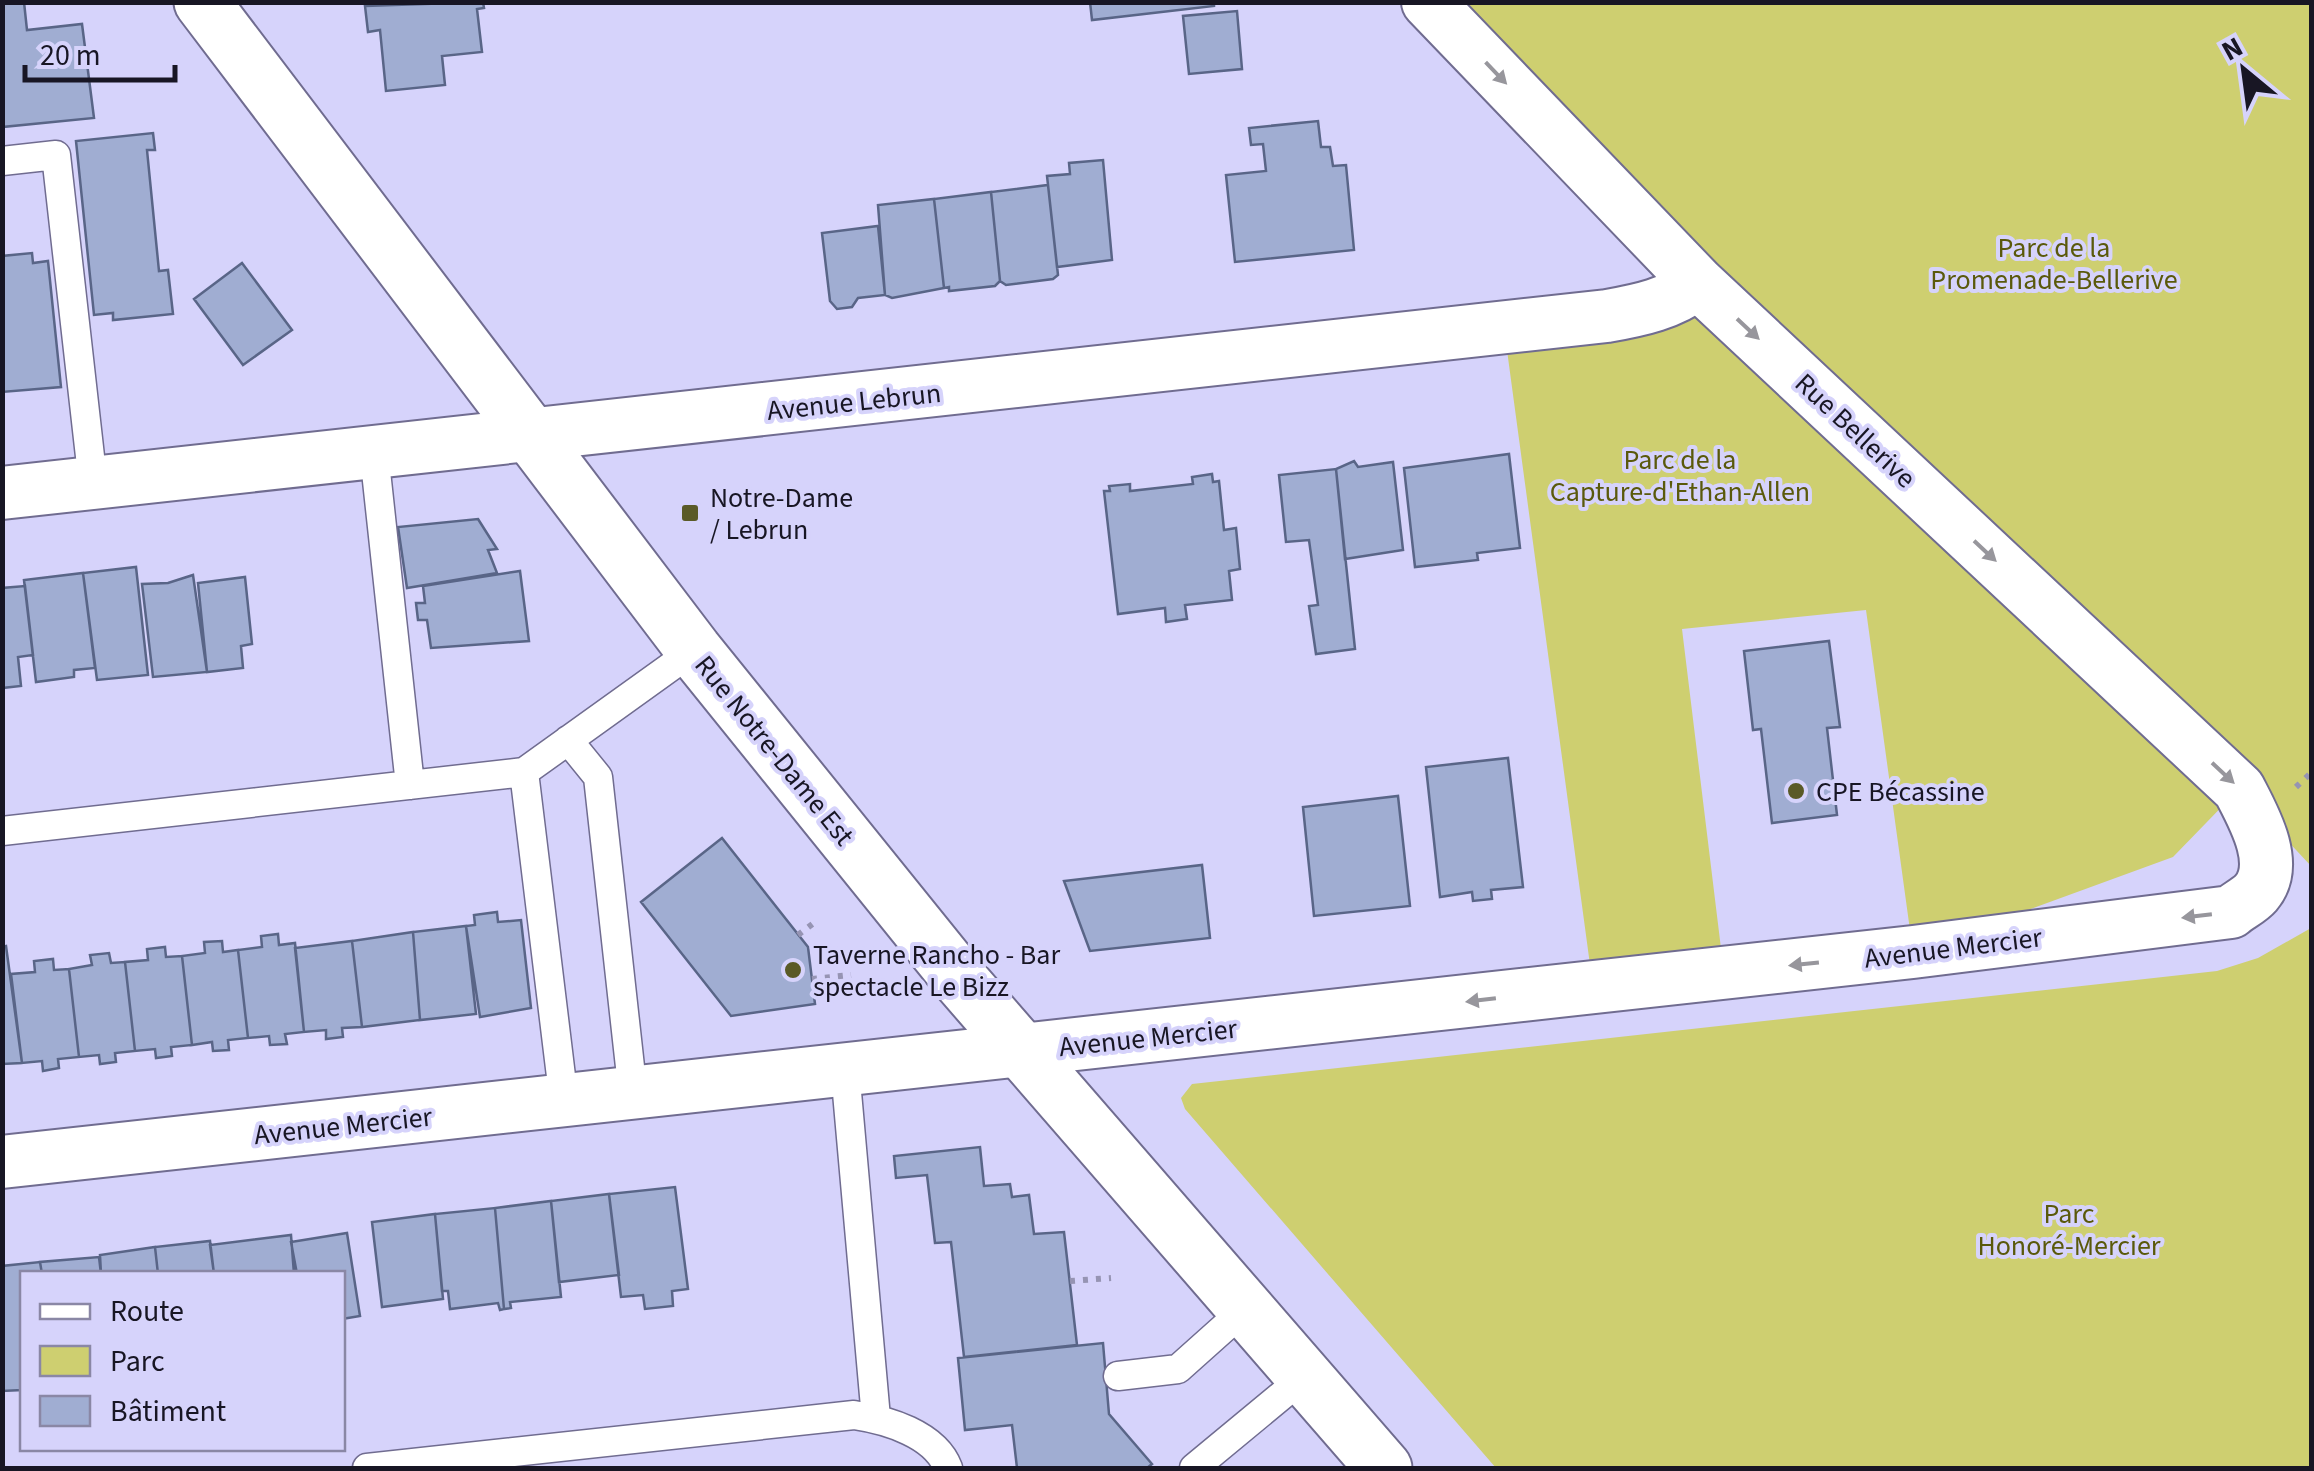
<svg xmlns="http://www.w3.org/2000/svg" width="2314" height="1471" font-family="'Source Sans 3',sans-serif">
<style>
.green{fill:#cecf70}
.building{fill:#a0add2;stroke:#596587;stroke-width:2.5}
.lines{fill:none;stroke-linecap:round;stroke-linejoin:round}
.lane-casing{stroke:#706c90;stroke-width:31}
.street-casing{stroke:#706c90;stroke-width:56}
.secondary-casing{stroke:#706c90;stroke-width:59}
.path{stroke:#9694b3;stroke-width:6;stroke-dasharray:5 8;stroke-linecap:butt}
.lane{stroke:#fff;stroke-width:28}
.street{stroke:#fff;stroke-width:52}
.secondary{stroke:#fff;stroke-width:55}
.oneway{fill:#97969c}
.poi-dot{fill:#5a5a27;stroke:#d6d3fb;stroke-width:4}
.labels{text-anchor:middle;stroke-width:8;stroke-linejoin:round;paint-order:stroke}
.park-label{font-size:28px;fill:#5a590b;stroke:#d6d3fb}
.street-label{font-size:28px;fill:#181624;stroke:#d6d3fb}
.poi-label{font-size:28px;fill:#181624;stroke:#d6d3fb;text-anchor:start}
</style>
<rect width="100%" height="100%" fill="#d6d3fb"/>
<path class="green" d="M 1425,3 L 2311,3 L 2311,866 L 2239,789 L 2173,857 L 1913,952 L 1866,610 L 1682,629 L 1724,973 L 1593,987 L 1504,328 L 1680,297 Z
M 2311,928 L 2311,1468 L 1496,1468 L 1185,1109 L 1181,1098 L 1192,1084 L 2217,971 L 2258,958 Z"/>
<path class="building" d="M 2,2 L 24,2 L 27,30 L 82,24 L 94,118 L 2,127 Z
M 483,2 L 484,8 L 477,9 L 482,52 L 442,56 L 445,85 L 386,91 L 380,30 L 368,32 L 365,6 Z
M 1090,2 L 1214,2 L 1214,6 L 1092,20 Z
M 1237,11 L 1242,69 L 1189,74 L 1183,16 Z
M 1318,121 L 1321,147 L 1330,147 L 1333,166 L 1346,165 L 1354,250 L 1235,262 L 1226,175 L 1266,171 L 1263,144 L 1251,145 L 1249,128 Z
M 153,133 L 155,150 L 147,150 L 159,271 L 168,270 L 173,314 L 113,320 L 113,313 L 94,315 L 76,141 Z
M 1103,160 L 1112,260 L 1057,267 L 1047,176 L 1070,174 L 1069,163 Z
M 1048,185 L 1058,275 L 1053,279 L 1006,285 L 1000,281 L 991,192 Z
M 991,192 L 1000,281 L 995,286 L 949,291 L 949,287 L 944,288 L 934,199 Z
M 934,199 L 944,288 L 892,298 L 885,295 L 878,205 Z
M 878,226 L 885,295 L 858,298 L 852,307 L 837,309 L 830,301 L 822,233 Z
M 32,253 L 33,263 L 48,261 L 61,387 L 2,392 L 2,256 Z
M 242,263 L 292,330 L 243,365 L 194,299 Z
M 1509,454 L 1520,548 L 1477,553 L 1478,560 L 1415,567 L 1404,468 Z
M 1354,461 L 1358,467 L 1393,462 L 1403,550 L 1345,559 L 1336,469 Z
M 1336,469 L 1355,649 L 1316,654 L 1309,606 L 1318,605 L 1309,540 L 1286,542 L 1279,475 Z
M 1212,474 L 1213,482 L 1219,481 L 1224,530 L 1236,528 L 1240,569 L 1229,571 L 1232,600 L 1185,605 L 1187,619 L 1166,622 L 1165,608 L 1118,614 L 1104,491 L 1110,491 L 1109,486 L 1130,484 L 1130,491 L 1193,484 L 1192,477 Z
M 478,519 L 497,549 L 488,550 L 497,573 L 407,588 L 398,527 Z
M 136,567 L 148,675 L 97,680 L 83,573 Z
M 520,571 L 529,641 L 431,648 L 427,620 L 418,620 L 416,603 L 425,603 L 423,586 Z
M 83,573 L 95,668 L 74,670 L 74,677 L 36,682 L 24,580 Z
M 193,575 L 207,672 L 153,677 L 142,584 L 168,583 Z
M 245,577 L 252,644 L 241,646 L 243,668 L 207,672 L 198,583 Z
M 25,586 L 33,655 L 18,657 L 21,686 L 2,688 L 2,588 Z
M 1829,641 L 1840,727 L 1827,728 L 1837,815 L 1772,823 L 1761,729 L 1753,730 L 1744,651 Z
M 1508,758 L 1523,887 L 1491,890 L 1492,899 L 1473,901 L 1472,892 L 1440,897 L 1426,767 Z
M 1398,796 L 1410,906 L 1314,916 L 1303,807 Z
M 722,838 L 808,947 L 815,1004 L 731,1016 L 641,902 Z
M 1202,865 L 1210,938 L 1090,951 L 1064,881 Z
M 497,912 L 498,922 L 521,920 L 531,1008 L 480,1017 L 466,926 L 475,925 L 474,915 Z
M 466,926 L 476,1014 L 420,1020 L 413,932 Z
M 413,932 L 420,1020 L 362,1027 L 352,941 Z
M 278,934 L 279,945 L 295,943 L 304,1032 L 285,1034 L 287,1044 L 270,1045 L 269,1036 L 248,1038 L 238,950 L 262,947 L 261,936 Z
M 222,941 L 223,952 L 238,950 L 248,1038 L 228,1040 L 229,1050 L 213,1051 L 212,1042 L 192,1045 L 182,956 L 205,953 L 204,942 Z
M 352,941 L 362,1027 L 342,1028 L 343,1037 L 326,1039 L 326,1030 L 304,1032 L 295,948 Z
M 6,946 L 22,1063 L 2,1064 L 2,947 Z
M 165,947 L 166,957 L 182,956 L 192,1045 L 171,1047 L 172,1056 L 156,1058 L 155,1049 L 135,1051 L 125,962 L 148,960 L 147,949 Z
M 109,953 L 111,963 L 125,962 L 135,1051 L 115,1053 L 116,1062 L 100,1064 L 99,1055 L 79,1057 L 69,969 L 92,965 L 90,955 Z
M 53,959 L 54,970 L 69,969 L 79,1057 L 58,1059 L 59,1068 L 43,1071 L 42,1061 L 22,1063 L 11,974 L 35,972 L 34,961 Z
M 980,1147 L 984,1186 L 1010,1184 L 1012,1197 L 1029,1195 L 1034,1234 L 1064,1232 L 1077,1345 L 964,1357 L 951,1242 L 935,1243 L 927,1175 L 896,1178 L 894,1156 Z
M 675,1187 L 688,1289 L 672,1291 L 673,1306 L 645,1309 L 643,1295 L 621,1297 L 609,1194 Z
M 609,1194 L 619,1275 L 559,1282 L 551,1201 Z
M 551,1201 L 561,1297 L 510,1302 L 511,1308 L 504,1309 L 495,1208 Z
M 495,1208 L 504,1309 L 500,1310 L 498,1303 L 450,1309 L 448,1291 L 442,1291 L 435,1214 Z
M 435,1214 L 443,1299 L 382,1307 L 372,1222 Z
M 347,1233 L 360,1316 L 342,1319 L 342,1274 L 297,1274 L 291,1242 Z
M 291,1235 L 294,1274 L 214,1274 L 210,1245 Z
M 210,1241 L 214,1274 L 158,1274 L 155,1247 Z
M 155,1247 L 158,1274 L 101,1274 L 100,1255 Z
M 99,1257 L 101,1274 L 42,1274 L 40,1262 Z
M 40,1262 L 42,1274 L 22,1274 L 22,1390 L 2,1391 L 2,1266 Z
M 1103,1343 L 1109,1414 L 1152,1464 L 1147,1468 L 1017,1468 L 1012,1425 L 965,1430 L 958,1358 Z"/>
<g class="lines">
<g class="lane-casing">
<path id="lane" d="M 2,161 L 56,155 L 93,483
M 374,453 L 410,785
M 568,740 L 598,777 L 633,1094
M 524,772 L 694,650
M 2,831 L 524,772 L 564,1101
M 845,1070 L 876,1418
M 1118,1376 L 1178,1369 L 1244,1310
M 367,1468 L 854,1415 C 887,1420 935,1434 948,1468
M 1194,1468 L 1304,1377"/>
</g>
<g class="street-casing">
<path id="street" d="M 2,493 L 1607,316 C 1641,310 1670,304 1698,283
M 2,1162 L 1913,952 L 2231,912 C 2238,906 2250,900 2256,893 C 2281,864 2253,816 2239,789 L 1698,283 L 1428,2"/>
</g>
<g class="secondary-casing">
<path id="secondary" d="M 202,2 L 694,650 L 962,982 L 1384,1468"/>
</g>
<path class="path" d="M 2296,787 L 2312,772
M 798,935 L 815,922
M 812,979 L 851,975
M 1070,1281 L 1111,1278"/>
<use href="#lane" class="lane"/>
<use href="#street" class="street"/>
<use href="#secondary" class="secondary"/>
</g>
<defs><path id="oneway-solid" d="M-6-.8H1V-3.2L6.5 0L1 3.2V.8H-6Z" transform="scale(2.5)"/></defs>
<g class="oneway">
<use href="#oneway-solid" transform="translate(1496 73) rotate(46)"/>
<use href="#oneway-solid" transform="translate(1748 329) rotate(43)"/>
<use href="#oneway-solid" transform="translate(1985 551) rotate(43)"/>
<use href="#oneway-solid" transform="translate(2223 773) rotate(43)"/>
<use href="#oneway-solid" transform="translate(2197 916) rotate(173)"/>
<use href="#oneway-solid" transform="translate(1804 964) rotate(174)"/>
<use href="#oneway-solid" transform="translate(1481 1000) rotate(173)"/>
</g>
<g class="poi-dot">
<rect x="680" y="503" width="20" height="20" rx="5"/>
<circle cx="1796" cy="791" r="10"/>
<circle cx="793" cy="970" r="10"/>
</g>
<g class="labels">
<g class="park-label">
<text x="2054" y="257">Parc de la<tspan x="2054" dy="32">Promenade-Bellerive</tspan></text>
<text x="1680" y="469">Parc de la<tspan x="1680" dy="32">Capture-d'Ethan-Allen</tspan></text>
<text x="2069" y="1223">Parc<tspan x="2069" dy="32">Honoré-Mercier</tspan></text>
</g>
<g class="street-label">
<text transform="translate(854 401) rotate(-6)" y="10">Avenue Lebrun</text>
<text transform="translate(1856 430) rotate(43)" y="10">Rue Bellerive</text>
<text transform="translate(775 750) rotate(51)" y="10">Rue Notre-Dame Est</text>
<text transform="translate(1953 947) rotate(-7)" y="10">Avenue Mercier</text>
<text transform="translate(1148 1037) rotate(-6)" y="10">Avenue Mercier</text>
<text transform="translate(343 1125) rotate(-6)" y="10">Avenue Mercier</text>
</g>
<g class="poi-label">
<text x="710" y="507">Notre-Dame<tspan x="710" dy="32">/ Lebrun</tspan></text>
<text x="1816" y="801">CPE Bécassine</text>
<text x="813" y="964">Taverne Rancho - Bar<tspan x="813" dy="32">spectacle Le Bizz</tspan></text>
</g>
</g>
<rect width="2314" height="1471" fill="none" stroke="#181624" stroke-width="10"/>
<rect x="20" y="1271" width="325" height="180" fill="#d6d3fb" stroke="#8a87a5" stroke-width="2.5"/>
<rect x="40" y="1304" width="50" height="15" fill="#ffffff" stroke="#8a87a5" stroke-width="2.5"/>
<text x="110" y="1321" font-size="30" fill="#181624">Route</text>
<rect x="40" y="1346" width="50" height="30" fill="#cecf70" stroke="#8a87a5" stroke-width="2.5"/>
<text x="110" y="1371" font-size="30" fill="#181624">Parc</text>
<rect x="40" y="1396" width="50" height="30" fill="#a0add2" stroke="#8a87a5" stroke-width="2.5"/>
<text x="110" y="1421" font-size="30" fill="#181624">Bâtiment</text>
<g transform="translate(2244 70) rotate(331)" stroke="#d6d3fb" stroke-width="8" paint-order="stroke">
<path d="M0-8L18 38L0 25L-18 38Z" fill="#181624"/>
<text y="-15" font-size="28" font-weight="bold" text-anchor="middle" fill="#181624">N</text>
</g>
<path d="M25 65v15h150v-15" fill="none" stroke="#181624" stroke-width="5"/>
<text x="40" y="65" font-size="30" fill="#181624" stroke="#d6d3fb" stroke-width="8" paint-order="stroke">20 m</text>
</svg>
